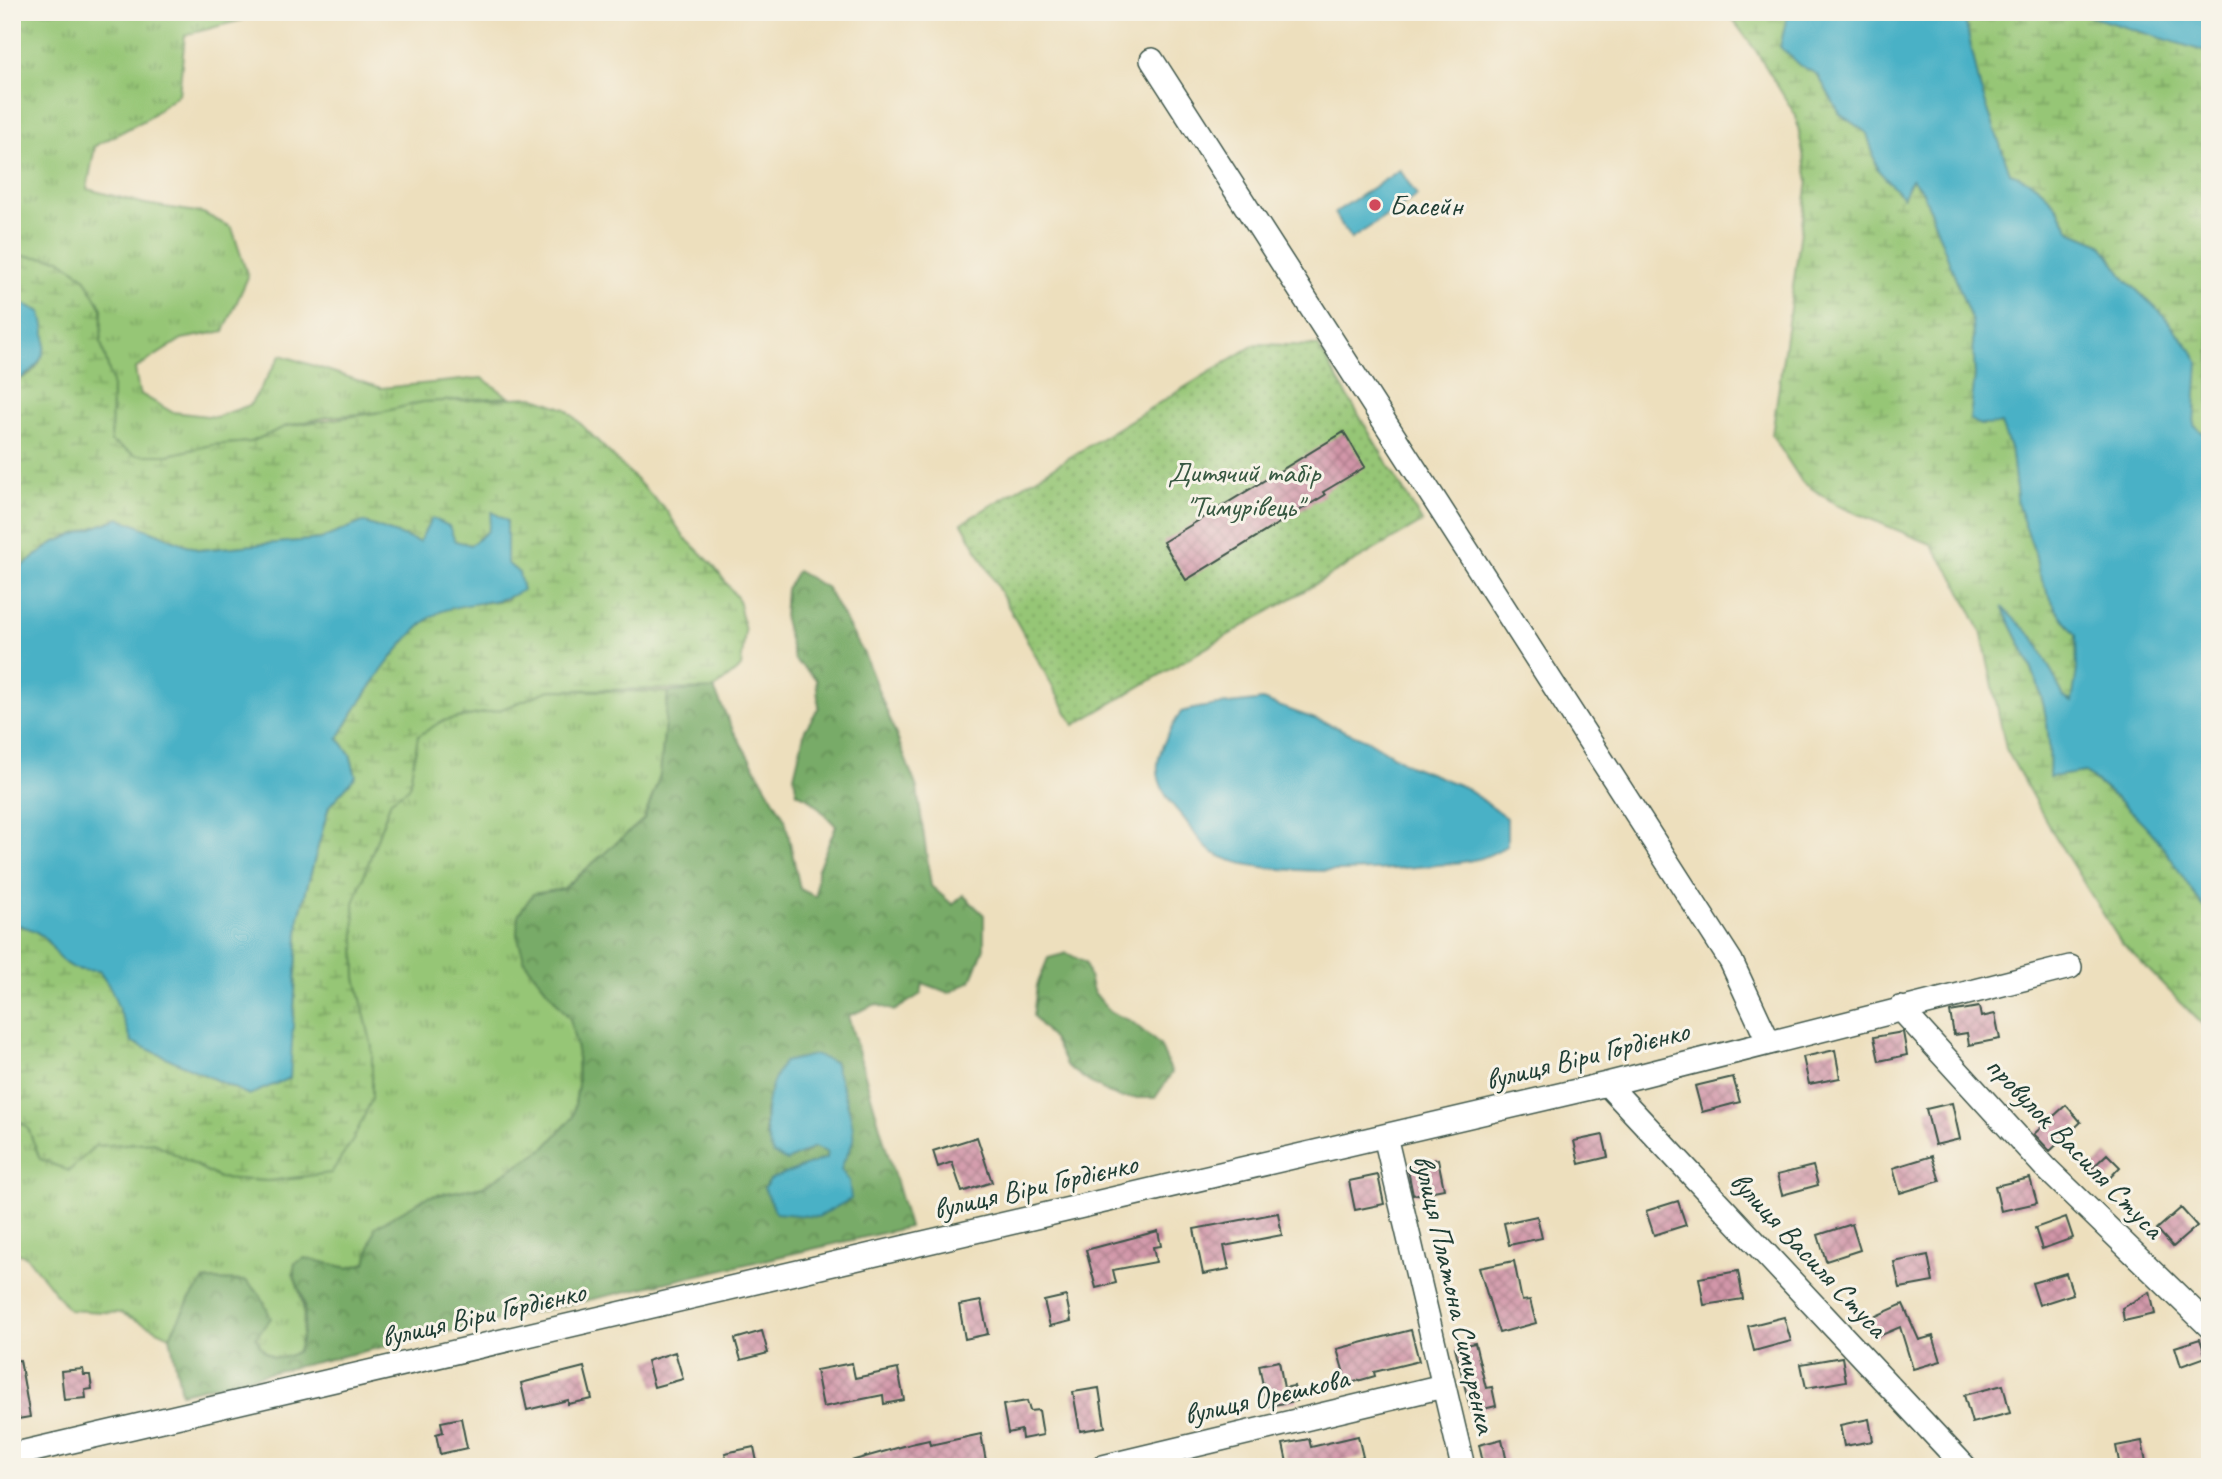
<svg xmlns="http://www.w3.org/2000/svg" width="2222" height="1479" font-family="Caveat,sans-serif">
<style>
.grass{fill:url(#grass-tufts);stroke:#5a8255;stroke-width:2}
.forest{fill:url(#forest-crowns);stroke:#4c744e;stroke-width:2;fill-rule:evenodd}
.wetland{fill:url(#wetland-marsh);stroke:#5a8255;stroke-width:2}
.park{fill:url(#park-dots);stroke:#5a8255;stroke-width:2}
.water{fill:#48b1c6;stroke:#34777d;stroke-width:2}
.building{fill:url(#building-cross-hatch)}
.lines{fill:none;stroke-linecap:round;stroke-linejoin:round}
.minor-casing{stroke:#3e5549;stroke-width:26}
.minor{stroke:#fff;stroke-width:23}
.poi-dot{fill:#d1495b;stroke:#f7f3e8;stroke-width:2.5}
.labels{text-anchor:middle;stroke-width:6;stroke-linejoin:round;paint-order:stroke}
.poi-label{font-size:30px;fill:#1f3d34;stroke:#f7f3e8;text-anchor:start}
.park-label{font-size:30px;fill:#375841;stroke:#f7f3e8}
.street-label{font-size:30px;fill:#1f3d34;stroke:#f7f3e8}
</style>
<defs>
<pattern id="grass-tufts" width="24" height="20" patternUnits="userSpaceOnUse" patternTransform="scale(1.75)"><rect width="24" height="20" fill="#96c676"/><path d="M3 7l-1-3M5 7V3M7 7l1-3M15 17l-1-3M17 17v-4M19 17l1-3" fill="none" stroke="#7aa262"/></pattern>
<pattern id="forest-crowns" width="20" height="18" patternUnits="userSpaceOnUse" patternTransform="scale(1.75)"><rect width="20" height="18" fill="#78ab67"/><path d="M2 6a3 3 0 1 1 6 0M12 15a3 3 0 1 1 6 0" fill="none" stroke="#628c56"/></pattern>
<pattern id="wetland-marsh" width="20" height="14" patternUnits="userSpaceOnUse" patternTransform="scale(1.75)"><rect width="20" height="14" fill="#96c676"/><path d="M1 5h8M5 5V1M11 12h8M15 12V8" fill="none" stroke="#7aa262"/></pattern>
<pattern id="park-dots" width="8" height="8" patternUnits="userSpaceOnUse" patternTransform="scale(1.75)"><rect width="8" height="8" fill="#96c676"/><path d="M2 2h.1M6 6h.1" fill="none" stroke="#7aa262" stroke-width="1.8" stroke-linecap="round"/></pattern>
<pattern id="building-cross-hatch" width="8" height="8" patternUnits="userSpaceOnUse" patternTransform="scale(1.75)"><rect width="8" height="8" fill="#d296a9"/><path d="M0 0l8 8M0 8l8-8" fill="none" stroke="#aa7c8a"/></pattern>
</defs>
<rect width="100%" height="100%" fill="#f7f3e8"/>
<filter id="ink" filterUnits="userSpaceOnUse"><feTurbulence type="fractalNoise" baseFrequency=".0143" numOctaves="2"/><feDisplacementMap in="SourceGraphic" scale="14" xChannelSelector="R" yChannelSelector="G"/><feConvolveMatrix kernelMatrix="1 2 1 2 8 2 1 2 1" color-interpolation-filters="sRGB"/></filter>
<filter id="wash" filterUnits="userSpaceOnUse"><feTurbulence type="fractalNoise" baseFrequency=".00686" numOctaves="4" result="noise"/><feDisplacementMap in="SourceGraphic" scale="28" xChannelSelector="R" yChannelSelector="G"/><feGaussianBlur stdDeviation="1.57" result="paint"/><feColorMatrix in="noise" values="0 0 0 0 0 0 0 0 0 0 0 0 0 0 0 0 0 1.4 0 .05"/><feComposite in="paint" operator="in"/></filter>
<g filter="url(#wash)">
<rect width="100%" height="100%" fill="#eddfbd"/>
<path class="grass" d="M 12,12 L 245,12 L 242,20 L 185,35 L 179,94 L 145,120 L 95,146 L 87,189 L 145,204 L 203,213 L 232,228 L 248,277 L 224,331 L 182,339 L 135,369 L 139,393 L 172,412 L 216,417 L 250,405 L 281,355 L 381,388 L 482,378 L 509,397 L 423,402 L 382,412 L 327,417 L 287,426 L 251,442 L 212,445 L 169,455 L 135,455 L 111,442 L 112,382 L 101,343 L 102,309 L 85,278 L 60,259 L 12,255 Z
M 550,690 L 668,692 L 660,775 L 644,819 L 563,889 L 533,894 L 525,962 L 570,1019 L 577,1050 L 578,1085 L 573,1117 L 545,1148 L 483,1186 L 427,1197 L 366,1263 L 348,1268 L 305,1258 L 293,1274 C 305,1302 307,1323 298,1351 C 252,1381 251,1309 246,1281 L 204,1280 L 189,1300 L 170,1336 L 121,1313 L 69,1310 L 26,1256 L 12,1252 L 12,1116 L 28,1128 L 40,1159 L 95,1146 L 153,1142 L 219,1178 L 268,1181 L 302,1178 L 372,1047 L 356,978 L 354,903 L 391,800 L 409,787 L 418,736 L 442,721 L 499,710 Z"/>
<path class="forest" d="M 797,571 L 827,588 L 864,654 L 917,788 L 931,886 L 953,905 L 963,895 L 984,915 L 984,948 L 971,981 L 949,993 L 923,983 L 921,994 L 894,1011 L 876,1004 L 848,1016 L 909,1227 L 181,1393 L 170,1336 L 189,1300 L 205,1280 L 246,1281 L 260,1294 L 271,1318 L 256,1337 C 265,1358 278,1364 298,1351 C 304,1333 308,1314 302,1295 C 297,1282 292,1277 295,1263 L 305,1258 L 348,1268 L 366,1263 L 375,1227 L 427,1197 L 484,1186 L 545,1148 L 573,1117 L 578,1085 L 577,1050 L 570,1019 L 525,962 L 517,935 L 518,915 L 533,894 L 563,889 L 644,819 L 660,775 L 668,692 L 714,689 L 733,730 L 785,819 L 800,889 L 816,897 L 817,871 L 836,826 L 810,799 L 797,793 L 794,776 L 805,730 L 819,707 L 816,679 L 794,659 L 784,619 L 786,589 ZM 771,1097 L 851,1150 L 843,1159 L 841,1170 L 849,1181 L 776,1213 L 764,1187 L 771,1179 L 826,1158 L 827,1152 L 814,1147 L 803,1155 L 765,1137 L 765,1110 Z
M 1067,953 L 1085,963 L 1093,991 L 1110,1012 L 1131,1021 L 1160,1045 L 1172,1073 L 1155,1098 L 1119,1098 L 1089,1082 L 1066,1065 L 1055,1042 L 1033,1016 L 1037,985 L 1048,958 Z"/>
<path class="wetland" d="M 1727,12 L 1788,12 L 1781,47 L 1800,65 L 1818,75 L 1840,114 L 1867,133 L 1878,170 L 1904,196 L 1912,179 L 1923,192 L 1972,322 L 1975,376 L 1970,419 L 1980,425 L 2001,423 L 2012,454 L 2018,506 L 2035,553 L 2039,574 L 2056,609 L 2076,635 L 2077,670 L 2073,703 L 2064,697 L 2035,639 L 2003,609 C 2034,672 2053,705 2049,777 L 2084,772 C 2111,795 2143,817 2163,847 C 2180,870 2191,893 2210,914 L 2210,1032 L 2120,941 L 2054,835 L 2006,749 L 1982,634 L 1956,581 L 1931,544 L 1839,506 L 1802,482 L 1772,435 L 1808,181 L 1796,116 L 1756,51 Z
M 1943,12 L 2077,12 L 2210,53 L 2210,439 L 2194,425 L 2194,407 L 2162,314 L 2126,280 L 2101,244 L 2070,231 C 2058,204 2041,181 2010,174 L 1980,87 L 1965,20 Z
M 12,255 L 60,259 L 85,278 L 102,309 L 101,343 L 112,382 L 111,442 L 135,455 L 169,455 L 212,445 L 251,442 L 287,426 L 382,412 L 423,402 L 533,397 L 566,409 L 666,510 L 684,537 L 712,564 L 738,599 L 745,631 L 741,667 L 714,689 L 550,690 L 499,710 L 442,721 L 418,736 L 409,788 L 391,800 L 354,903 L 356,978 L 372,1047 L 372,1099 L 353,1140 L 331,1173 L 268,1181 L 219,1178 L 153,1142 L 95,1146 L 69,1171 L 40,1159 L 28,1128 L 12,1116 L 12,924 C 59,931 48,961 77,969 C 84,971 92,970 99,970 L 111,989 L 133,1042 L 249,1095 L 294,1015 L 299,917 L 329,806 L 356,776 L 350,754 L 338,738 C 358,705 407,624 443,610 C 462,603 487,603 507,600 L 519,573 L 507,563 L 507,521 L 493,512 L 488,531 L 471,545 L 455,541 L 419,542 L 363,522 L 321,539 L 199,550 L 119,518 L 55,542 L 21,567 L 12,568 L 12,382 C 40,374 45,356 45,330 L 24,304 L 12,310 Z"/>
<path class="park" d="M 1256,344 L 1318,346 L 1422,522 L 1074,725 L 962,523 Z"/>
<path class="water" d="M 1788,12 L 1943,12 L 1965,20 L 1980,87 L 2010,173 C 2041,181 2057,204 2070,231 L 2101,244 L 2126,280 L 2162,314 L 2192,350 L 2198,362 L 2194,425 L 2210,439 L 2210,914 C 2191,893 2180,870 2163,847 C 2143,818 2112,795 2085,772 L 2049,777 C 2053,704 2034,670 2002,607 L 2035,639 L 2064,697 L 2072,702 L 2077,670 L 2076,635 L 2056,609 L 2039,574 L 2035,553 L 2018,506 L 2012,454 L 2001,424 L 1980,425 L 1970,419 L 1975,376 L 1972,322 L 1923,192 L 1912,179 L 1903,197 L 1878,170 L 1867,133 L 1840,114 L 1818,75 L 1800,65 L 1780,47 Z
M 2077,12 L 2210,12 L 2210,53 L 2082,14 Z
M 1400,170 L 1417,196 L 1351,239 L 1334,213 Z
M 24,304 L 41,312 C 50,346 47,365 14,382 L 12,310 Z
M 492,512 L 507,521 L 507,563 L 519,573 L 523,590 C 498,605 472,601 445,610 C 410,620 357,706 338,738 L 350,754 L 356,776 L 329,806 L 299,917 L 290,1078 L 249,1095 L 132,1042 L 111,989 L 99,971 C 93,970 84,971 77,969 C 48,961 59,931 12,924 L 12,568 L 21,567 L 55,542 L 119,518 L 199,550 L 321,539 L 363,522 L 419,542 L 432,518 L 449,526 L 455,541 L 471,545 L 488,531 Z
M 1262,700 L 1326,723 L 1371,742 L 1409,765 L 1464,787 L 1507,818 L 1507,846 C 1498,850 1488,857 1478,859 C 1427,870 1248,883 1208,849 C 1198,841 1191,826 1182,816 C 1145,777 1155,754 1181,712 C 1210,703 1233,705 1262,700 Z
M 814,1055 L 834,1062 C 840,1082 855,1120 853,1139 C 852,1151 843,1157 841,1170 L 849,1181 L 851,1199 L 818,1217 L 776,1213 L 764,1188 L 771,1179 L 826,1158 L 827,1152 L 814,1147 L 787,1161 L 773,1154 C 759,1124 766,1088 784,1062 Z"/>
<g id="blocks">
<path class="building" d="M 1344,432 L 1365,467 L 1323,492 L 1325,495 L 1186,580 L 1163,542 Z
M 1979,1007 L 1981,1017 L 1995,1014 L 2000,1039 L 1969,1045 L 1967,1033 L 1954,1035 L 1950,1012 Z
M 1903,1032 L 1907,1055 L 1879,1061 L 1874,1037 Z
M 1835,1050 L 1840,1078 L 1809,1084 L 1803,1057 Z
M 1733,1077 L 1740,1102 L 1702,1112 L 1695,1086 Z
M 1952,1103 L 1960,1139 L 1935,1145 L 1926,1109 Z
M 2066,1105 L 2081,1122 L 2050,1151 L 2034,1134 Z
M 1603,1135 L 1608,1157 L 1579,1164 L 1574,1141 Z
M 977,1137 L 992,1182 L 962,1192 L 952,1162 L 938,1167 L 933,1151 Z
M 2107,1154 L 2120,1167 L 2104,1184 L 2090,1170 Z
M 1932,1156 L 1940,1181 L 1900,1193 L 1893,1168 Z
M 1438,1159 L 1444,1189 L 1413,1195 L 1407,1165 Z
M 1813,1166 L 1818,1185 L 1782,1195 L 1777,1175 Z
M 1378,1175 L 1384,1204 L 1355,1210 L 1349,1181 Z
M 2030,1178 L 2037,1203 L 2001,1211 L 1995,1186 Z
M 1678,1201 L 1686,1225 L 1654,1235 L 1646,1211 Z
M 2181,1208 L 2197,1226 L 2173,1247 L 2157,1229 Z
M 1278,1213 L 1282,1235 L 1224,1246 L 1229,1269 L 1203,1274 L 1194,1229 Z
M 1537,1216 L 1542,1238 L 1509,1245 L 1504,1223 Z
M 2066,1217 L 2073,1238 L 2042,1249 L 2035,1228 Z
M 1852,1224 L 1860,1250 L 1826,1261 L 1818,1235 Z
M 1158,1231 L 1161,1246 L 1153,1247 L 1156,1262 L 1113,1270 L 1116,1283 L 1096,1288 L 1086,1250 Z
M 1928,1255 L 1933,1282 L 1900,1288 L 1894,1262 Z
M 1514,1261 L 1522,1301 L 1530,1300 L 1536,1323 L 1499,1333 L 1479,1268 Z
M 1738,1271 L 1743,1299 L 1704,1305 L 1699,1278 Z
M 2066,1273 L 2073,1294 L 2039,1305 L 2032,1283 Z
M 2150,1292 L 2155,1314 L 2124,1321 L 2122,1308 Z
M 1066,1296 L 1071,1321 L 1050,1326 L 1044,1301 Z
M 981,1301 L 988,1334 L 965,1339 L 959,1305 Z
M 1903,1304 L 1919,1340 L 1933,1336 L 1941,1361 L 1913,1369 L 1900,1327 L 1877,1337 L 1869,1319 Z
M 1784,1317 L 1791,1341 L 1754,1351 L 1748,1326 Z
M 1411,1330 L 1419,1361 L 1374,1372 L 1375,1376 L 1347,1384 L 1337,1349 Z
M 762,1331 L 768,1353 L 741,1360 L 735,1339 Z
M 2200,1339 L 2206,1357 L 2181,1366 L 2175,1347 Z
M 1475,1343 L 1486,1388 L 1492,1387 L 1496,1406 L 1471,1412 L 1455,1347 Z
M 675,1352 L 683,1379 L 654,1387 L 647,1361 Z
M 1842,1357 L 1846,1381 L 1806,1388 L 1801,1364 Z
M 20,1360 L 30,1417 L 12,1420 L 12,1361 Z
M 1279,1361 L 1284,1388 L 1294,1386 L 1297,1401 L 1267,1406 L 1259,1365 Z
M 852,1363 L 855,1378 L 898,1369 L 904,1400 L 884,1404 L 883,1395 L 823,1407 L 816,1370 Z
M 584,1367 L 592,1399 L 568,1404 L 568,1400 L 527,1410 L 521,1383 Z
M 83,1369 L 84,1375 L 90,1375 L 92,1389 L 85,1390 L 86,1398 L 64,1400 L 61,1371 Z
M 2003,1385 L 2010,1413 L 1972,1423 L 1964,1395 Z
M 1099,1388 L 1105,1427 L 1080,1431 L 1073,1392 Z
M 1027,1401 L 1030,1411 L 1039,1410 L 1043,1435 L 1022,1439 L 1021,1430 L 1008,1433 L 1003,1405 Z
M 461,1418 L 467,1448 L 440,1454 L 436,1434 L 443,1432 L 441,1422 Z
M 1869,1419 L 1873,1441 L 1844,1446 L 1840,1425 Z
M 981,1434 L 986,1461 L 962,1467 L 852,1467 L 851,1461 L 911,1444 L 929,1440 L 930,1445 Z
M 1358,1436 L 1363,1457 L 1309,1467 L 1288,1467 L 1283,1444 L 1309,1439 L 1311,1447 Z
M 1502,1439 L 1508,1467 L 1484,1467 L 1479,1445 Z
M 2142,1441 L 2147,1467 L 2120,1467 L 2116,1446 Z
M 754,1447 L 758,1467 L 728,1467 L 725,1453 Z"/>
</g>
</g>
<g filter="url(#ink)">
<use href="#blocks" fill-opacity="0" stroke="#3e5549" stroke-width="2"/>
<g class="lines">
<g class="minor-casing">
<path id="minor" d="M 1152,60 L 1731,961 L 1769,1043
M 1900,1008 L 2045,1167 L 2210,1327
M 1607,1084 L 1965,1467
M 1385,1136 L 1463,1467
M 12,1455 L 1607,1084 L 2070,967
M 1103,1467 L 1443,1386"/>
</g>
<use href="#minor" class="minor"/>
</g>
</g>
<circle class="poi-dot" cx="1375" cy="205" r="7"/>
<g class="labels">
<g class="poi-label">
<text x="1389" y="215">Басейн</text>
</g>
<g class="park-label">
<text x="1244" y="482">Дитячий табір<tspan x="1244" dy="34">"Тимурівець"</tspan></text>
</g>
<g class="street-label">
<text transform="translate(1587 1055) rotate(-14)" y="10">вулиця Віри Гордієнко</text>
<text transform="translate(2075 1147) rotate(46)" y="10">провулок Василя Стуса</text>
<text transform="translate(1035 1186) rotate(-13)" y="10">вулиця Віри Гордієнко</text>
<text transform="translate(1809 1254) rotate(47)" y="10">вулиця Василя Стуса</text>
<text transform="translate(1455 1294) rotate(77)" y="10">вулиця Платона Симиренка</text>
<text transform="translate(483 1314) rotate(-13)" y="10">вулиця Віри Гордієнко</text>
<text transform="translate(1266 1396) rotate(-13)" y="10">вулиця Орєшкова</text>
</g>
</g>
<rect width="2222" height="1479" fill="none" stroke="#f7f3e8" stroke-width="42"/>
</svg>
